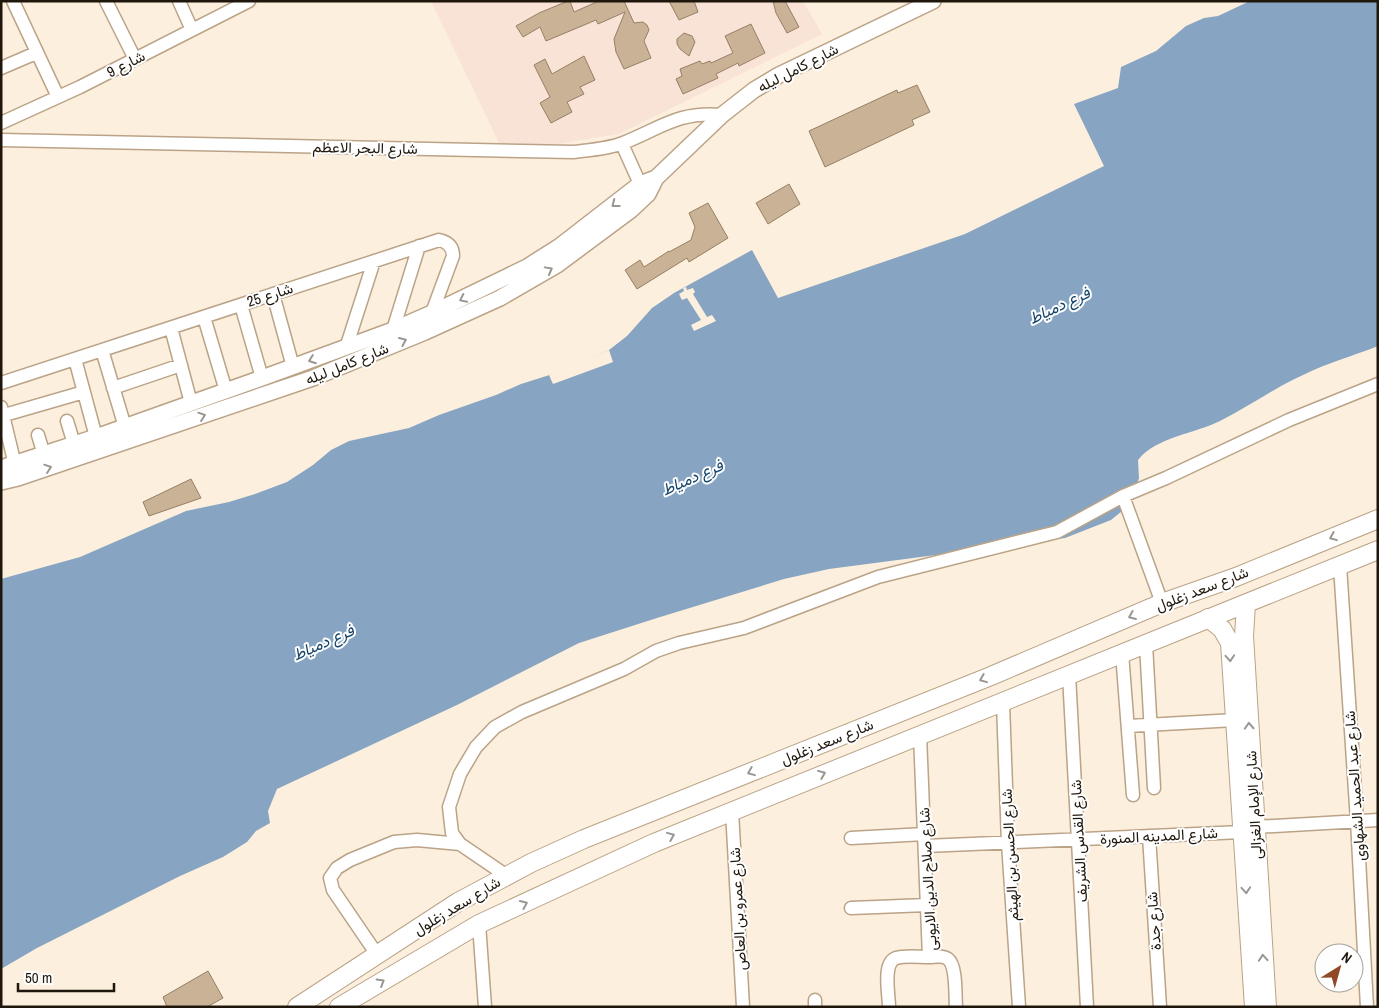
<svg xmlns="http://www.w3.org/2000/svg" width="1379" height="1008" font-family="'Archivo Narrow',Vazirmatn,sans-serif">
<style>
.industrial{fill:#f9e2d6}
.water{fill:#87a5c2}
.pier{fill:#fdefdd}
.building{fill:#c9b296;stroke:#968065}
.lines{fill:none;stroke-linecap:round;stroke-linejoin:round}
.minor-casing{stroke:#baa387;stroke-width:15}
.tertiary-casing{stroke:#baa387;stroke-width:18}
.secondary-casing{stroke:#baa387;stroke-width:20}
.minor{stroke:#fff;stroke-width:12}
.tertiary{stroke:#fff;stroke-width:15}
.secondary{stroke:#fff;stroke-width:18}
.oneway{stroke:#9a9792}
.labels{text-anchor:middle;stroke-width:4;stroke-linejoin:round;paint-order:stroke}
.street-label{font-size:15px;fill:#1f170c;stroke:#fefefe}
.water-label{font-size:16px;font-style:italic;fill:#12436a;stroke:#fefefe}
</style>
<rect width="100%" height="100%" fill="#fdefdd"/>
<path class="industrial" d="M 431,1 L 803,1 L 822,34 L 619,134 L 550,145 L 500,145 Z"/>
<path class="water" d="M 1250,1 L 1378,1 L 1378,346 C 1353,356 1327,363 1303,375 C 1274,388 1248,407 1220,421 C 1194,434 1156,437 1138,460 L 1139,478 L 1134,495 L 1127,507 L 1111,520 L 1065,538 L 829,569 L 784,579 L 657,618 L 579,643 L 457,705 L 277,789 L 268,811 L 270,823 L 256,831 L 247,842 L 223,857 L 180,876 L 37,948 L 1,969 L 1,579 L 80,557 L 186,511 L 229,502 L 255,494 L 287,482 L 313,465 L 331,450 L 349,441 L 409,428 L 439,415 L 496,395 L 521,384 L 559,372 L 609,350 L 627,336 L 652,308 L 674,293 L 752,250 L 778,298 L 965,234 L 1104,166 L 1074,104 L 1118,88 L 1121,67 L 1156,51 L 1186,26 L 1204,18 L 1218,16 Z"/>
<path class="pier" d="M 686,287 L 687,290 L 693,288 L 695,292 L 693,294 L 707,317 L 712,315 L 716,321 L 694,331 L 691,325 L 701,320 L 687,298 L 682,300 L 679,294 L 684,291 L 683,288 Z
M 609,350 L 613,362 L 553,384 L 549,375 Z"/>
<path class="building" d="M 568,1 L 570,1 L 574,12 L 599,1 L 624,1 L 634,23 L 643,22 L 647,25 L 649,30 L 644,41 L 651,58 L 624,69 L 616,52 L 614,39 L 625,12 L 598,24 L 596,20 L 546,41 L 540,27 L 523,37 L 516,26 L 539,13 Z
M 669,1 L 694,1 L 698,12 L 679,20 Z
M 773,1 L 785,1 L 799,27 L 787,33 L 776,13 Z
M 751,24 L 765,53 L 739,66 L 738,63 L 716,74 L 718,78 L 683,94 L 676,79 L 682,76 L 680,69 L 700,61 L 702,64 L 710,61 L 711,63 L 733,53 L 725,36 Z
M 684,33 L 692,36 L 695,42 L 689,56 L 680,49 L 677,44 L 677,39 Z
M 584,56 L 595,80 L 580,87 L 584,94 L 567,102 L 572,112 L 551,123 L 540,103 L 550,97 L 534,65 L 545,59 L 552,74 Z
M 917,85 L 930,112 L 912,120 L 914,125 L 825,167 L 809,131 L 897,90 L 898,93 Z
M 789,184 L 800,204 L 768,224 L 756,203 Z
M 708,203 L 728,238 L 689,262 L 687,258 L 637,289 L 625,270 L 640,260 L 644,267 L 669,251 L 669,252 L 691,240 L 695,227 L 689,213 Z
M 191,479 L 201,498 L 149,516 L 143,502 Z
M 208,971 L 223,998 L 207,1007 L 167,1007 L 163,997 Z"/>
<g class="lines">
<g class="minor-casing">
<path id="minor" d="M 13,1 L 58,97
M 106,1 L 135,59
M 179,1 L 192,30
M 1,68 L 36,53
M 1,123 L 80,87 L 249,1
M 1,140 L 573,152 C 589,150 608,149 623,143 C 661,128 678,111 722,115
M 622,144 L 640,184 L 646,192
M 273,294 L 293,367
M 241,305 L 262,378
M 204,317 L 226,391
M 171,328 L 191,403
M 393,330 L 419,246
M 346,348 L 374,261
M 102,350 L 125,427
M 75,359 L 96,437
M 1,383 L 439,240 C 448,242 453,247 453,256 L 430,318
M 113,388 L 181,365
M 1,407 L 17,473
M 1,416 L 84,392
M 67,421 L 74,444
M 38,435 L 44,455
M 1123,496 L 1162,603
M 1340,566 L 1357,821 L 1367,1007
M 1146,644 L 1154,788
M 1122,653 L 1133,795
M 1069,675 L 1087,1007
M 1003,703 L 1008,843 L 1019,1007
M 1128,726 L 1235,720
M 920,735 L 929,957 C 935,957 943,955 948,959 C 957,966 955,996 956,1007
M 732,811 L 743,1007
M 1255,827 L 1378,820
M 1149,836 L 1160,1007
M 851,838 L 925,834
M 925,846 L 1242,832
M 507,876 L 460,844 L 452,833 L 449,807 L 460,774 L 476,747 L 495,727 L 522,712 L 624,669 L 656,651 L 679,643 L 744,628 L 878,577 L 1057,532 L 1123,496 L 1166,478 L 1289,420 L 1378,384
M 851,908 L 927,905
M 479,924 L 485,1007
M 378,956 L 333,890 L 330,878 L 337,868 L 350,860 L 394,842 L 417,840 L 460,844
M 815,1000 L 815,1007
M 889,1007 C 889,994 882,963 896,958 C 906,955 919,957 929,957"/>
</g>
<g class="tertiary-casing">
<path id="tertiary" d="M 1,468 L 96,437 L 262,378 L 393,330 L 432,313 L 527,267 L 560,246 L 640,184 L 656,178
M 1,482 L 18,478 L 313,378 L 425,332 L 500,298 L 557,265 L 631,210 L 648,194 L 656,178 L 722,115 L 754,90 L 779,75 L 933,1"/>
</g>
<g class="secondary-casing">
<path id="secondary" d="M 1246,604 L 1244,636 L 1267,1007
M 1208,618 L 1222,629 L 1230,643 L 1254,1007
M 297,1007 L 458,902 L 531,863 L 584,839 L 991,676 L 1162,603 L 1236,577 L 1378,519
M 339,1007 L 479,924 L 654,843 L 1378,550"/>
</g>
<use href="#minor" class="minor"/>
<use href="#tertiary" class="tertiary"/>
<use href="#secondary" class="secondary"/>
</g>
<defs><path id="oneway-chevron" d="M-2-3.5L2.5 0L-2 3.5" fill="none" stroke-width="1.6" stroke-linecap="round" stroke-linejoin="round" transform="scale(1.25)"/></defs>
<g class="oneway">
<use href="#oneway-chevron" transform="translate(615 204) rotate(142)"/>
<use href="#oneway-chevron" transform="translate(549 270) rotate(-29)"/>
<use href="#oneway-chevron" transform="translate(463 299) rotate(154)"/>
<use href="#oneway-chevron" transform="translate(403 341) rotate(-23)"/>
<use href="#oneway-chevron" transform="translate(312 360) rotate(160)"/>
<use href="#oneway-chevron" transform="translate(202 416) rotate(-19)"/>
<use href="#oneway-chevron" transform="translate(48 468) rotate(-19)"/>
<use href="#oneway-chevron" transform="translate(1333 537) rotate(158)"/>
<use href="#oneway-chevron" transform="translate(1132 616) rotate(157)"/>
<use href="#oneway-chevron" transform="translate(1230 658) rotate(86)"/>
<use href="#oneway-chevron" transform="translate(983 679) rotate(158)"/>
<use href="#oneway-chevron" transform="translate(1249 726) rotate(-93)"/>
<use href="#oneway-chevron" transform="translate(751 772) rotate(158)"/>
<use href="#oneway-chevron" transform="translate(822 774) rotate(-22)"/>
<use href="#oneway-chevron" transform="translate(671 836) rotate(-22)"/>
<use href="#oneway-chevron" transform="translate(1246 890) rotate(86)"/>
<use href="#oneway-chevron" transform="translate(524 904) rotate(-24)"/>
<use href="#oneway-chevron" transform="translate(1263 958) rotate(-94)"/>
<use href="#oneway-chevron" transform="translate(381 982) rotate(-31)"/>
</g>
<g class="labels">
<g class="street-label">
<text transform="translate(126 64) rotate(-27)" y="5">شارع 9</text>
<text transform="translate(798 68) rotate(-27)" y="5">شارع كامل ليله</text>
<text transform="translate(365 148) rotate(1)" y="5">شارع البحر الاعظم</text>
<text transform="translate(270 295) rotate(-18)" y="5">شارع 25</text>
<text transform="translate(347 364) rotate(-22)" y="5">شارع كامل ليله</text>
<text transform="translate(1202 589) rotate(-21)" y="5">شارع سعد زغلول</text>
<text transform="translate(827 742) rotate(-22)" y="5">شارع سعد زغلول</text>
<text transform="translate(1355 786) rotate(-94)" y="5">شارع عبد الحميد الشهاوى</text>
<text transform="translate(1254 805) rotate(-93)" y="5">شارع الإمام الغزالى</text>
<text transform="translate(1159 836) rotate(-3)" y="5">شارع المدينه المنورة</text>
<text transform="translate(1079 841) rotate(-93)" y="5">شارع القدس الشريف</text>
<text transform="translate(1010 855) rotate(-93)" y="5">شارع الحسن بن الهيثم</text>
<text transform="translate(928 879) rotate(-93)" y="5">شارع صلاح الدين الايوبى</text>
<text transform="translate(457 906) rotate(-31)" y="5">شارع سعد زغلول</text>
<text transform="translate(738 909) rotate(-93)" y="5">شارع عمرو بن العاص</text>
<text transform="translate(1154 921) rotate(-94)" y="5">شارع جدة</text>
</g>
<g class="water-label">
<text transform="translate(1059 305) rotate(-25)" y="6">فرع دمياط</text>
<text transform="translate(692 477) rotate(-24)" y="6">فرع دمياط</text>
<text transform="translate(323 642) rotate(-24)" y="6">فرع دمياط</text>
</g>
</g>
<rect width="1379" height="1008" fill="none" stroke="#1f170c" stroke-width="5"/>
<g transform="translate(1339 968) rotate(37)"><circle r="24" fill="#fefefe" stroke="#a5a29d"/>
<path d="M0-4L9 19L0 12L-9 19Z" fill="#904924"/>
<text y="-8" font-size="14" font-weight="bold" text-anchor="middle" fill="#1f170c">N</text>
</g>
<path d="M18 983v8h96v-8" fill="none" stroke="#1f170c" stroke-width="2.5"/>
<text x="25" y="983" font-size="15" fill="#1f170c" stroke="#fefefe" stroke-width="4" paint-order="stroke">50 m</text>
</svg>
